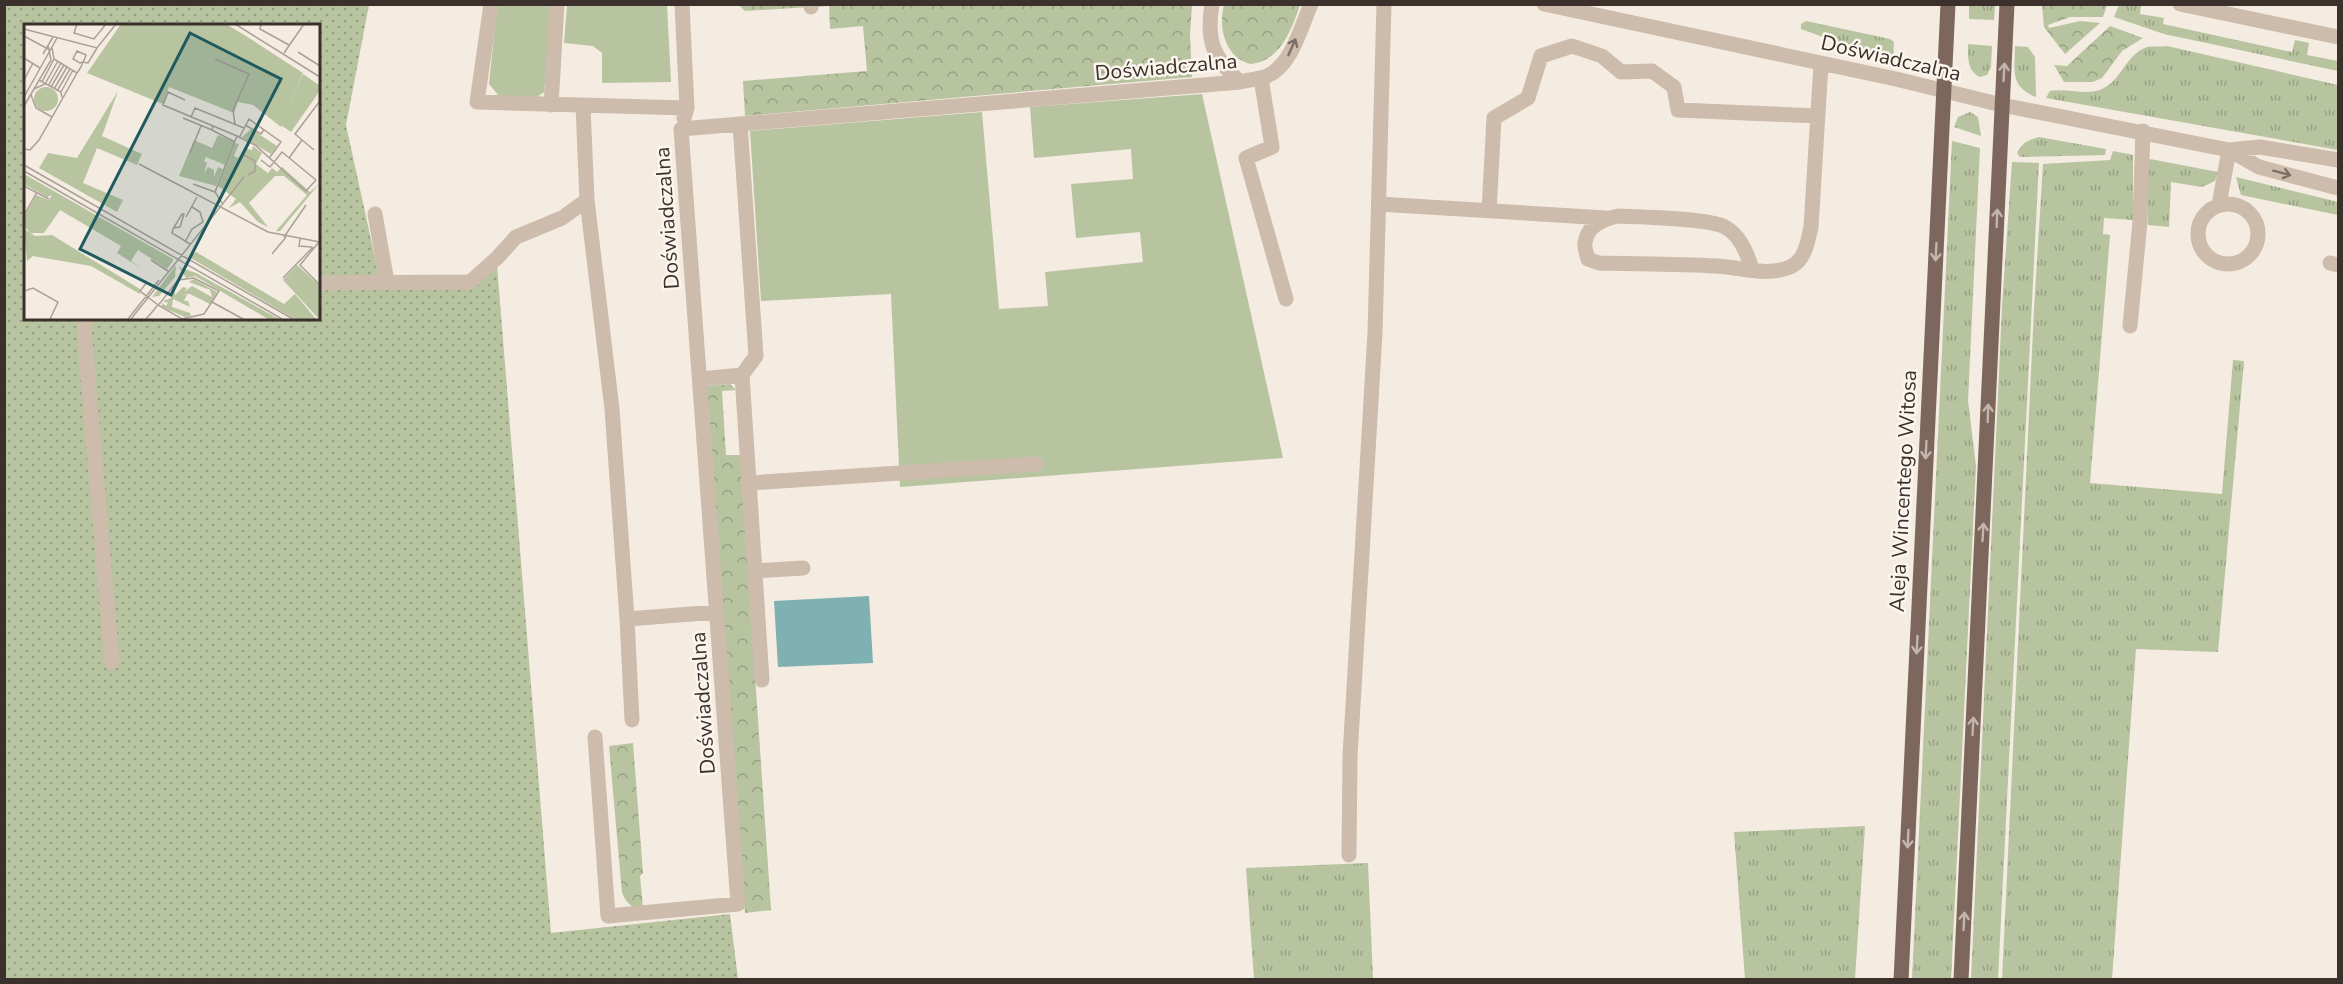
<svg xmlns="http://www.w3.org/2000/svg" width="2343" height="984" font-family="'Nunito Sans',sans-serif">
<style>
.grass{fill:url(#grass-tufts)}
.forest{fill:url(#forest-crowns)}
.park{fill:#b8c4a0}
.garden{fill:url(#garden-dots);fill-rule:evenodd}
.water{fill:#7fb0b2}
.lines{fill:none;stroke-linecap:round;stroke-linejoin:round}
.minor{stroke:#cdbbac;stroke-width:15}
.major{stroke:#7d675c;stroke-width:15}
.oneway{stroke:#7d6f65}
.oneway2{stroke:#c2b5ac}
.labels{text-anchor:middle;stroke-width:5;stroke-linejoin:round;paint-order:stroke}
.street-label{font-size:21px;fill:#3b302b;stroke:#fbf5ee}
.inset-road{fill:none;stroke:#aaa098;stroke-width:1.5}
.view{fill:#1f5a5e;fill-opacity:0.15;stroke:#1f5a5e;stroke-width:3}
.inset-edge{fill:none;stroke:#3b302b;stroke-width:3}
</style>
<defs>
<pattern id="grass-tufts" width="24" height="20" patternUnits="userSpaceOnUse" patternTransform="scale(1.5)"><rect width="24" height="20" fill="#b8c4a0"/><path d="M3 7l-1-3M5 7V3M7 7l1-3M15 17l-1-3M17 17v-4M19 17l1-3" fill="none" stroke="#97a083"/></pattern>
<pattern id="forest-crowns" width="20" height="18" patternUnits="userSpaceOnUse" patternTransform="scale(1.5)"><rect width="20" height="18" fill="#b8c4a0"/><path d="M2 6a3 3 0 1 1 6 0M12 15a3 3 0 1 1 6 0" fill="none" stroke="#97a083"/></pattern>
<pattern id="garden-dots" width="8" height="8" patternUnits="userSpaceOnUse" patternTransform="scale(1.5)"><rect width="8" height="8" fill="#b8c4a0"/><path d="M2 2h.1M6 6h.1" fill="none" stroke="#97a083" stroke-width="1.8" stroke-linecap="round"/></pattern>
</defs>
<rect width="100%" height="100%" fill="#f4ebe1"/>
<path class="grass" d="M 1969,5 L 1995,5 L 1994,20 L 1969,19 Z
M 2119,5 L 2141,5 L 2140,14 L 2164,18 L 2163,24 L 2292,52 L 2295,40 L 2309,43 L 2307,55 L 2338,61 L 2338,71 L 2164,34 L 2114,17 Z
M 1806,21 L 1890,39 L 1894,42 L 1893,59 L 1862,51 L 1801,29 L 1801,24 Z
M 1968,44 L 1992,46 L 1991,67 L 1987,75 L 1980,77 C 1967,71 1968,57 1968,44 Z
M 2015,46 L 2028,47 L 2035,57 L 2036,97 C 2009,86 2015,70 2015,46 Z
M 2167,46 L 2338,85 L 2338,150 L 2046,98 L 2050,91 C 2067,88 2086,96 2102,89 C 2122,80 2126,54 2147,47 C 2153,46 2161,47 2167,46 Z
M 1970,112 L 1978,117 L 1981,136 L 1954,127 L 1958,117 Z
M 2039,137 L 2106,149 L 2105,155 L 2020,157 L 2017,153 C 2022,143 2028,140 2039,137 Z
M 1952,141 L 1980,148 L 1968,401 L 1976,466 L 1951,979 L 1912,979 Z
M 2113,151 L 2133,155 L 2133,220 L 2104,218 L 2103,234 L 2110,235 L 2090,483 L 2222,494 L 2233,360 L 2244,361 L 2218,652 L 2136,649 L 2112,979 L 2002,980 L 2034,309 L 2043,164 L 2110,160 Z
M 2150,159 L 2218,172 L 2215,181 L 2202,187 L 2171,182 L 2169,227 L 2148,225 L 2147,162 Z
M 2012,162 L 2039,163 L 1998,979 L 1971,980 L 2002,306 Z
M 2236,177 L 2338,202 L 2338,215 L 2241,195 Z
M 1865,826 L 1855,979 L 1745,979 L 1734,832 Z
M 1368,863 L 1373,979 L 1254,979 L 1246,868 Z"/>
<path class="forest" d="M 739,5 L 1192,5 L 1190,35 L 1192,77 L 745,116 L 743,81 L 867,71 L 863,26 L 830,29 L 829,6 L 745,11 Z
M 1224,5 L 1224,4 L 1300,5 C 1292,28 1281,61 1251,64 C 1225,58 1218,27 1224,5 Z
M 2042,5 L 2042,4 L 2107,5 L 2103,17 L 2070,17 L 2048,25 L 2049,28 L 2080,21 L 2100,23 L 2065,54 L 2044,27 Z
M 2110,26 L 2143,38 L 2122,51 L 2102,78 L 2093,82 L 2064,82 L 2054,65 L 2067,66 Z
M 730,384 L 736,390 L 722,391 L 726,455 L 740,455 L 771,910 L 745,913 L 707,386 Z
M 633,743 L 643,873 L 640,876 L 643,907 C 631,909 627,903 622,893 L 609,746 Z"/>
<path class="park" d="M 497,5 L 553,5 L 544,92 L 537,97 L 499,96 L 489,84 Z
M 567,5 L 667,5 L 671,82 L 602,83 L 602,53 L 593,46 L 564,43 Z
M 1202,94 L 1283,458 L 900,487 L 891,294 L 761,301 L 750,131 L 982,112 L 999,309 L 1048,306 L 1045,272 L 1143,262 L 1140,232 L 1076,238 L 1071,184 L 1133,179 L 1131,149 L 1034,158 L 1030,107 Z"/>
<path class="garden" d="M 5,5 L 369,5 L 346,125 L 379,276 L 468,276 L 496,253 L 551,933 L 730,914 L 738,979 L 5,980 ZM 26,26 L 318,26 L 318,318 L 26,318 Z"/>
<path class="water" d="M 869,596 L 873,663 L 778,667 L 774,601 Z"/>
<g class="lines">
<path class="minor" d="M 491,4 L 477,102 L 687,108
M 682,4 L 687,108 L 684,118
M 1212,4 C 1206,41 1213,58 1240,82
M 1544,4 L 1896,79 L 2002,105 L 2229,150 L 2260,147 L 2338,160
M 2180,4 L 2338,37
M 811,7 L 811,4
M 1261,78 L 1272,147 L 1246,158 L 1286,299
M 551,105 L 557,4
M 583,106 L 587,200 L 612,409 L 627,619 L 717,612
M 740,124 L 756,356 L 742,375
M 2229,150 L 2259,167 L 2338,188
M 1379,204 L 1606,218
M2198 234a30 30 0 1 1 60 0a30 30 0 1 1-60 0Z
M 2219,205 L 2229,150
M 1489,211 L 1494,118 L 1528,98 L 1541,56 L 1572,46 L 1602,56 L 1621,72 L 1652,71 L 1674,87 L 1678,110 L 1818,116
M 375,214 L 387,282
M 2330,263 L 2338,265
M 1752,270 C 1748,255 1740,235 1725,227 C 1709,218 1640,217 1618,216 C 1603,219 1587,226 1585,243 C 1584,248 1587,254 1588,259 L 1599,263 C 1638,264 1677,264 1716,266 C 1739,267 1768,277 1790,267 C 1805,261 1808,241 1811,227 L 1821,64
M 318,283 L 470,282 L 497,258 L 516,237 L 562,218 L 587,200
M 87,318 L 84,324 L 85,342 L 112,662
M 2130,326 L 2140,222 L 2143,131
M 700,379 L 742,375 L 762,680
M 749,483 L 1036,464
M 755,571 L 803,568
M 627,619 L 632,720
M 595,737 L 608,916 L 738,904 L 681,129 L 1240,82 C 1249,80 1259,79 1267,76 C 1292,65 1301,27 1311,4
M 1349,855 L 1350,756 L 1375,333 L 1384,4"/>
<path class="major" d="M 1901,980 L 1948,4
M 1961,980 L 2007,4"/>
</g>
<defs><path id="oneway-shaft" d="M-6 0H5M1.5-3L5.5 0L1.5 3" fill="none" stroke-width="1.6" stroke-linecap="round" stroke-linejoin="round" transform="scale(1.5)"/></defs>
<g class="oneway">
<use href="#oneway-shaft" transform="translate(1292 47) rotate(-66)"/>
<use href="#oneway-shaft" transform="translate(2282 173) rotate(15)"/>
</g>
<g class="oneway2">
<use href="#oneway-shaft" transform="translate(2004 72) rotate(-87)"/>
<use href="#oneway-shaft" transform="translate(1997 218) rotate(-88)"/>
<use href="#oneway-shaft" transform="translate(1936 252) rotate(93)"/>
<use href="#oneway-shaft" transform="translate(1988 413) rotate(-88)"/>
<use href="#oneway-shaft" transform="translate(1926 450) rotate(93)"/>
<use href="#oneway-shaft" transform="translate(1983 532) rotate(-87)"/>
<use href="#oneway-shaft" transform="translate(1917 645) rotate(93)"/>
<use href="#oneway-shaft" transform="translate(1973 726) rotate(-87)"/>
<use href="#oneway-shaft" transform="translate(1908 839) rotate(93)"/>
<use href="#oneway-shaft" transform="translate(1964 921) rotate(-87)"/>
</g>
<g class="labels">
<g class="street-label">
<text transform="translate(1891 58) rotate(13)" y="7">Doświadczalna</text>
<text transform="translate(1166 67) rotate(-5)" y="7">Doświadczalna</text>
<text transform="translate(667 218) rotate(-94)" y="7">Doświadczalna</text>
<text transform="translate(1903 491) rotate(-87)" y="7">Aleja Wincentego Witosa</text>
<text transform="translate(703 703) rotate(-94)" y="7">Doświadczalna</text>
</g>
</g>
<g transform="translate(24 24)">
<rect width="296" height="296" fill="#f4ebe1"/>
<path d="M10 75a12 12 0 1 1 24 0a12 12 0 1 1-24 0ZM 94,67 L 78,112 L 118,130 L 113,141 L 73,124 L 59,159 L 99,176 L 93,188 L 15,144 L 24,129 L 53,134 ZM 0,150 L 149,235 L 149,237 L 143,245 L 114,226 L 107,237 L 118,245 L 93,229 L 97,222 L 36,186 L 20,209 L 6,209 L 0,202 L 0,193 L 12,171 L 25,176 L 28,171 L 23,173 L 0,160 ZM 0,205 L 11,212 L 28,211 L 116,265 L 116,270 L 67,242 L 9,232 L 3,237 ZM 172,228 L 260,280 L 271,270 L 292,295 L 271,295 L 165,233 ZM 152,241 L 151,253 L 135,272 L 128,273 ZM 273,241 L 295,261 L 295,295 L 259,256 ZM 170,255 L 193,268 L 186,280 L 166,270 L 159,271 L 163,271 L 160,277 L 164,277 L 166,283 L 149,275 L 148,283 L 166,289 L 167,292 L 161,293 L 138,283 L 138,279 L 142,282 L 144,279 L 139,277 L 147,274 L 151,264 L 151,271 L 159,263 L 163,264 L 160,268 L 168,262 L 188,273 L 186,266 L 165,258 Z" fill="#b8c4a0"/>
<path d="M 211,119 L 215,120 L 210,132 L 214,134 L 221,124 L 228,126 L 229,122 L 238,129 L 232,140 L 244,149 L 248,144 L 253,148 L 258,143 L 286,168 L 295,160 L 256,207 L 252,207 L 283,171 L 260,152 L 251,152 L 225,179 L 244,203 L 234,198 L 216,178 L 205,184 L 212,175 L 194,162 ZM 155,243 L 172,249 L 255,295 L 244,295 L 171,252 L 162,254 Z" fill="#b8c4a0"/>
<path d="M 279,50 L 295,61 L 295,68 L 267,108 L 257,101 ZM 227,105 L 253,122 L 247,130 L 218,113 ZM 194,111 L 210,118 L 201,141 L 182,133 L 180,137 L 183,139 L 180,149 L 184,143 L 190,146 L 190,153 L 194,143 L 199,145 L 192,162 L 155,152 L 170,116 L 188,124 Z" fill="#b8c4a0"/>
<path d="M 97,0 L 202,0 L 222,12 L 279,49 L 257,103 L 229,81 L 214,78 L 210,89 L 145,63 L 139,80 L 63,49 Z" fill="#b8c4a0"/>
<path class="inset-road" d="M 53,0 L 50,9 L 70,15 L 82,0M 211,0 L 296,53M 237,0 L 236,5 L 265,21M 0,5 L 73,24 L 92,0M 0,12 L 26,26M 274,28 L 296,42M 260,29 L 280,0M 19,30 L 29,13M 0,34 L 16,44M 191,35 L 225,50 L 209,86 L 211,100M 53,49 L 57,43 L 59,38 L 61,34 L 62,31 L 53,27 L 49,35 L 56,39 L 59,38 L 64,39 L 73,24M 0,56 L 9,39M 15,56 L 37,68 L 38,73M 18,58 L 30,35M 24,62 L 37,39M 27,63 L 40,41M 10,65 L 21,60 L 34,37M 30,65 L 43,43M 33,67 L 46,45M 37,68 L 49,46M 7,71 L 12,84 L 28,93M 0,73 L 33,14M 161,76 L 144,68 L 139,81 L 213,112 L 191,168 L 198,179M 0,82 L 27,36 L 24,21M 167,93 L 171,84 L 220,104M 159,94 L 188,106 L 189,102M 221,101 L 237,110 L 240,105M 188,106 L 211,118M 213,112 L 231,121 L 282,167 L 292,156M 215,114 L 225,95 L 257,118 L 246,133M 0,125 L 6,126 L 15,116 L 53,49 L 30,35 L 28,24M 290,126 L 271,110 L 296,77M 166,129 L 177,102M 218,130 L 231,137 L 231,147 L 224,151M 265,134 L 278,116M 237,136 L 246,143 L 258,128 L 292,156M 115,140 L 244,208 L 296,218M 0,141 L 269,295M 0,147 L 258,295M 169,160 L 191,168M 0,162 L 25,175M 0,191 L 13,168M 162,193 L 173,173M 150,204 L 156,203 L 160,190 L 158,190 L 149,205 L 148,209 L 166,220M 260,213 L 282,181M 276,215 L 275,222 L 288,223M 161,218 L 168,205 L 179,198 L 176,188 L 168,183M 295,218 L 276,241 L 296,261M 248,230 L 262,213M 127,236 L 144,247M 259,254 L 289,223M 0,267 L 9,264 L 34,278 L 26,295M 188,278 L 219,295M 104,295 L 135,256M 107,295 L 220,153M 122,295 L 129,287 L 132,283 L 137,278 L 154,256 L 170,254 L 195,267 L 180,290 L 158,295 L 134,281 L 116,267 L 123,258"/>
<path class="view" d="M 166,9 L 257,55 L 147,271 L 56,225 Z"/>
<rect width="296" height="296" class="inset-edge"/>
</g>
<rect width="2343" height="984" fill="none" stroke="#3b302b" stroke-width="12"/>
</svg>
